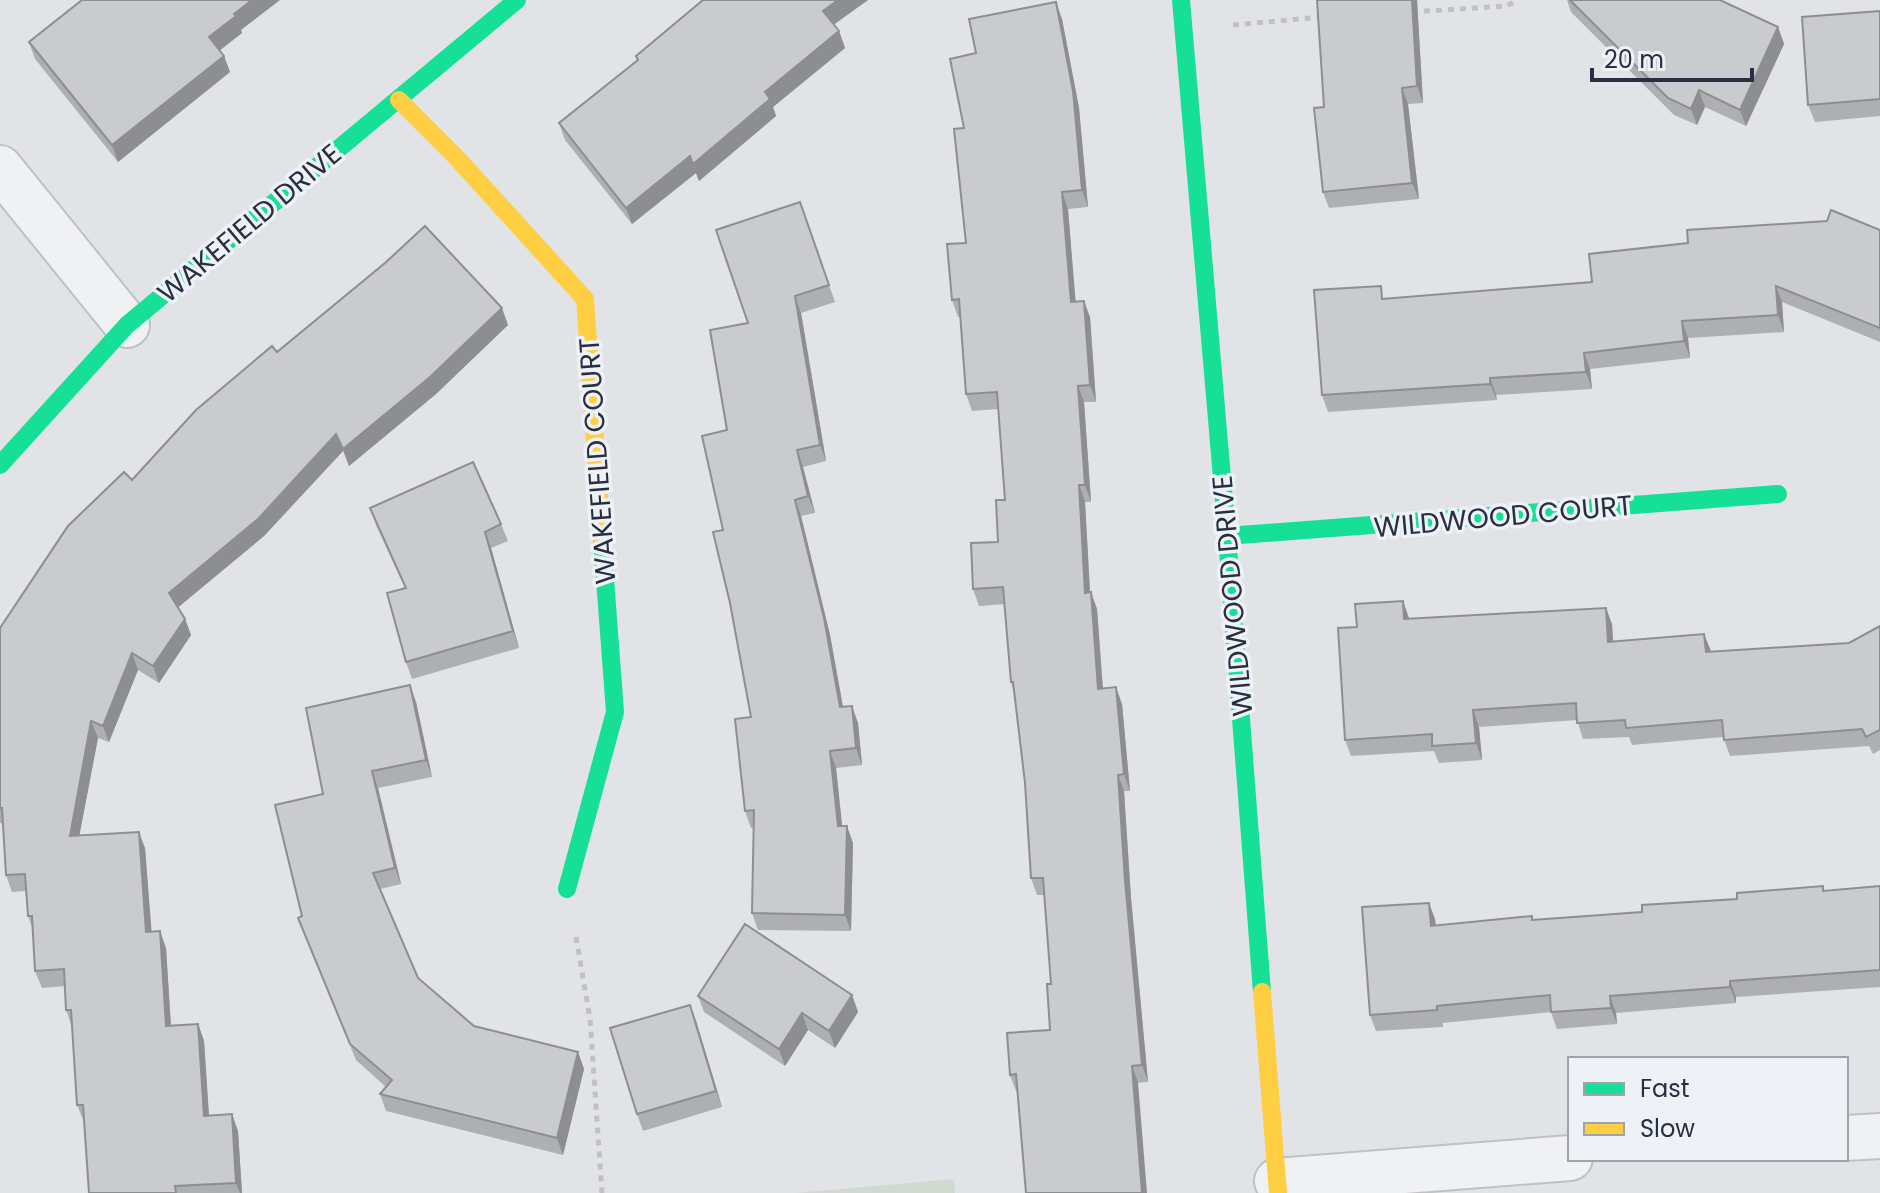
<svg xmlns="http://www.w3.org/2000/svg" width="1880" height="1193" font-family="Poppins,sans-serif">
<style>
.green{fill:#d0dad1}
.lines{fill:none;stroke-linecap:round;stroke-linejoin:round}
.street-casing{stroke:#bfc1c5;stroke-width:48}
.path{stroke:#c0c1c6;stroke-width:5;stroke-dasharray:6 6;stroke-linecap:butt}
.street{stroke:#f0f1f3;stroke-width:44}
.fast{stroke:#16e098;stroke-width:18}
.slow{stroke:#ffcf43;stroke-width:18}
.wall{fill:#adafb2}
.shaded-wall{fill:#8d8e91}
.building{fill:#c9cbcf;stroke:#8d8e91;stroke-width:2}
.labels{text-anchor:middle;stroke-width:7;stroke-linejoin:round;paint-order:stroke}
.street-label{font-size:28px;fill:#272f40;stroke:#eef1f6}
</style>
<rect width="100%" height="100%" fill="#e1e3e7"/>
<path class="green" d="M 954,1179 L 955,1193 L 796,1193 Z"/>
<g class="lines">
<g class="street-casing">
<path id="street" d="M 0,168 L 127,325
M 1846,1138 L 1880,1136
M 1277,1181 L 1570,1158"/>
</g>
<path class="path" d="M 1412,12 L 1506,6 L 1518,0
M 1233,25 L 1322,17
M 576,937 L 590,1019 L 602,1193"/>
<use href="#street" class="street"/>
<path class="fast" d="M 1181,0 L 1227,536 L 1262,992
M 0,465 L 127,325 L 517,0
M 1227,536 L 1778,494
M 567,889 L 615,712 L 602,539"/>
<path class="slow" d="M 399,100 L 457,158 L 585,299 L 602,539
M 1262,992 L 1278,1193"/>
</g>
<path class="wall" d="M 701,0 L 868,0 L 833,25 L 839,31 L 845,48 L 773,107 L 776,116 L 699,181 L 696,173 L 632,224 L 565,140 L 559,123 L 637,60 L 636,56 L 702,1 Z
M 1417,0 L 1423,103 L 1408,104 L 1419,199 L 1329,208 L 1323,192 L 1324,107 Z
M 1567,0 L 1720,0 L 1778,27 L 1784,44 L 1746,126 L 1705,107 L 1697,125 L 1674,115 L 1571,12 Z
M 1880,11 L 1880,116 L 1815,122 L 1808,105 Z
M 1062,19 L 1079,108 L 1088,207 L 1068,209 L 1075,301 L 1090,317 L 1096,402 L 1084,402 L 1091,502 L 1085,502 L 1090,593 L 1097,609 L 1103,688 L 1122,704 L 1130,791 L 1124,791 L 1131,898 L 1148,1082 L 1016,1091 L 1010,1075 L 1050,1030 L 1051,984 L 1044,895 L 1037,895 L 1031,878 L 1025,783 L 1014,693 L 1011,682 L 1005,604 L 979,606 L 973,589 L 998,542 L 1005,500 L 998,409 L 972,411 L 966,394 L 961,317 L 958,317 L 952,300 L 966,243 L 964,128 L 976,53 Z
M 241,30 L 242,33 L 220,50 L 224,56 L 230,72 L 118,162 L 35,59 L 29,42 Z
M 800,202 L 835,302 L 801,313 L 826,461 L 803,467 L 815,513 L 801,516 L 830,635 L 843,707 L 858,723 L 862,765 L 836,768 L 842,826 L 853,843 L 851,931 L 758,930 L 752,913 L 754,828 L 751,828 L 745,811 L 751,717 L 723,530 L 727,430 L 748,323 Z
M 1880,230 L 1880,342 L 1782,302 L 1784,332 L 1688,338 L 1690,358 L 1590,369 L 1592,389 L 1496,395 L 1497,400 L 1328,412 L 1322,395 L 1386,299 L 1592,282 Z
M 508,325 L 436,394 L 349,466 L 343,451 L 264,536 L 178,607 L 185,619 L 191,635 L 159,683 L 138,670 L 109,742 L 98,738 L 79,836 L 145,848 L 151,932 L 166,948 L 171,1026 L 198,1024 L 204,1041 L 209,1115 L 238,1131 L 242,1193 L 89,1193 L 84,1122 L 77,1105 L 72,1027 L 66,1010 L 65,986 L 42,988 L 35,971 L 33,930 L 28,916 L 26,891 L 12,892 L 6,875 L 3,824 L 0,823 L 0,628 L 132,480 L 277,352 Z
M 370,508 L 501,524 L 508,541 L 491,548 L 519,648 L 412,679 L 406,662 L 405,588 L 376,525 Z
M 1409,619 L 1612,624 L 1613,641 L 1711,652 L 1849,643 L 1880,626 L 1880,750 L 1873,754 L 1869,746 L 1730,756 L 1723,737 L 1632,745 L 1629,737 L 1583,739 L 1577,720 L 1479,727 L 1482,760 L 1439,763 L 1434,751 L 1351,756 L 1345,740 L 1357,627 Z
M 416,702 L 432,777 L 378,788 L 401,884 L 380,889 L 418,978 L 474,1026 L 578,1052 L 584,1069 L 563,1155 L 386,1111 L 380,1094 L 386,1087 L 356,1060 L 298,918 L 302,916 L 323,794 Z
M 1880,886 L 1880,987 L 1736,997 L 1736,1003 L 1616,1013 L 1617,1024 L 1557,1029 L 1551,1012 L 1443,1023 L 1443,1027 L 1376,1031 L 1370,1015 L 1435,919 L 1436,925 L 1533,920 L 1642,912 L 1737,899 Z
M 852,995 L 858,1012 L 835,1048 L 808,1030 L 785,1066 L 704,1012 L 698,996 Z
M 696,1021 L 722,1107 L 643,1131 L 637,1114 Z"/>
<path class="shaded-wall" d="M 252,0 L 280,0 L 241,30 L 242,33 L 215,54 L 209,37 L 234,14 Z
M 838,0 L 868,0 L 829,28 L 823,11 Z
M 1412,0 L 1417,0 L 1423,103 L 1417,86 Z
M 1056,2 L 1062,19 L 1079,108 L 1088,207 L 1082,190 Z
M 1778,27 L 1784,44 L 1746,126 L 1740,110 Z
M 839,31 L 845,48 L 773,107 L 776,116 L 699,181 L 696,173 L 632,224 L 626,208 Z
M 224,56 L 230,72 L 118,162 L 112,145 Z
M 1402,88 L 1408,104 L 1419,199 L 1412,183 Z
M 1699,90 L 1705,107 L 1697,125 L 1691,109 Z
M 1062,192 L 1068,209 L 1077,318 L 1071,302 Z
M 1776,286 L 1782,302 L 1784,332 L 1778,315 Z
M 795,296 L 801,313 L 826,461 L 820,445 Z
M 1084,301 L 1090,317 L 1096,402 L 1090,385 Z
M 502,308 L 508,325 L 436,394 L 349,466 L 343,449 Z
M 1682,321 L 1688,338 L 1690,358 L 1684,341 Z
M 1584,353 L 1590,369 L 1592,389 L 1586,372 Z
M 1490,378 L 1496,395 L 1497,400 L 1490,384 Z
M 1078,386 L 1084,402 L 1091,502 L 1085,485 Z
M 336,434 L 343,451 L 264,536 L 175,610 L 169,593 Z
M 797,450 L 803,467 L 815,513 L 808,496 Z
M 1079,485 L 1085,502 L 1091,610 L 1085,593 Z
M 795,500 L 801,516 L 830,635 L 846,724 L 840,707 Z
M 485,532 L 491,548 L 519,648 L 513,631 Z
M 1091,592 L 1097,609 L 1104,706 L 1098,689 Z
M 1403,601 L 1409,618 L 1410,636 L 1404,619 Z
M 1606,608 L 1612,624 L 1614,658 L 1608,642 Z
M 185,619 L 191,635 L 159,683 L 153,666 Z
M 1704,634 L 1711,651 L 1712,669 L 1706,652 Z
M 132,653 L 138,670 L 109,742 L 103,726 Z
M 410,685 L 416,702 L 432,777 L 426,760 Z
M 1116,687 L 1122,704 L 1130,791 L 1124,774 Z
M 852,706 L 858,723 L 862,765 L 856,748 Z
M 1473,710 L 1479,727 L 1482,760 L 1476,743 Z
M 91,721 L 98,738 L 76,853 L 70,836 Z
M 830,751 L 836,768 L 844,843 L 838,826 Z
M 372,771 L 378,788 L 401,884 L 395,868 Z
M 1118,775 L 1124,791 L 1131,898 L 1148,1082 L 1142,1065 L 1125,881 Z
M 847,826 L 853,843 L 851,931 L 845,915 Z
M 139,832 L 145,848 L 153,949 L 146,932 Z
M 1429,903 L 1435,919 L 1437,943 L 1431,926 Z
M 160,931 L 166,948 L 172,1043 L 166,1026 Z
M 1730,981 L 1736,997 L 1736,1003 L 1730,987 Z
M 852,995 L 858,1012 L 835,1048 L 829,1031 Z
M 1610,996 L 1616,1013 L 1617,1024 L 1611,1008 Z
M 690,1005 L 696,1021 L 722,1107 L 716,1091 Z
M 802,1013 L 808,1030 L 785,1066 L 779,1049 Z
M 198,1024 L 204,1041 L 210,1132 L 204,1116 Z
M 578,1052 L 584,1069 L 563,1155 L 557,1138 Z
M 1132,1066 L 1138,1082 L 1147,1193 L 1142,1193 Z
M 232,1114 L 238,1131 L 242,1193 L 240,1193 L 236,1183 Z"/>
<path class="building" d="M 82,0 L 252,0 L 234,14 L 236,16 L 209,37 L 224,56 L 112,145 L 29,42 Z
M 703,0 L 838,0 L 823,11 L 839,31 L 765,92 L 770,99 L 693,164 L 690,156 L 626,208 L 559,123 L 638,60 L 636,56 Z
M 1317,0 L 1412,0 L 1417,86 L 1402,88 L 1412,183 L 1323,192 L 1314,108 L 1324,107 Z
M 1570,0 L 1720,0 L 1778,27 L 1740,110 L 1699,90 L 1691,109 L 1668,98 Z
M 1056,2 L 1073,91 L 1082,190 L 1062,192 L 1071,302 L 1084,301 L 1090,385 L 1078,386 L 1085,485 L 1079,485 L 1085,593 L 1091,592 L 1098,689 L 1116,687 L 1124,774 L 1118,775 L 1125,881 L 1142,1065 L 1132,1066 L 1142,1193 L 1026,1193 L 1016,1074 L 1010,1075 L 1007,1033 L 1050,1030 L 1047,984 L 1051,984 L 1043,878 L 1031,878 L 1025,783 L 1013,682 L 1011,682 L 1003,587 L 973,589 L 971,543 L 998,542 L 996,500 L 1005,500 L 997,392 L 966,394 L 959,299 L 952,300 L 947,244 L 966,243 L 954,129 L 964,128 L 950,59 L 976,53 L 969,19 Z
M 1880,11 L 1880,99 L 1808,105 L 1802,17 Z
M 800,202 L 829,285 L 795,296 L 820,445 L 797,450 L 808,496 L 795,500 L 824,618 L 840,707 L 852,706 L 856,748 L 830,751 L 838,826 L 847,826 L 845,915 L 752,913 L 754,810 L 745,811 L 735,719 L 751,717 L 730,603 L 713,532 L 723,530 L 702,436 L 727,430 L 710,330 L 748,323 L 716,230 Z
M 1831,210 L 1880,230 L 1880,328 L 1776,286 L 1778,315 L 1682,321 L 1684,341 L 1584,353 L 1586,372 L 1490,378 L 1490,384 L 1322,395 L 1314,290 L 1381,286 L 1382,299 L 1592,282 L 1589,254 L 1688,243 L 1687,230 L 1827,221 Z
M 425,226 L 502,308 L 430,377 L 343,449 L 336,434 L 258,519 L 169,593 L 185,619 L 153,666 L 132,653 L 103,726 L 91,721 L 70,836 L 139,832 L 146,932 L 160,931 L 166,1026 L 198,1024 L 204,1116 L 232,1114 L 236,1183 L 175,1186 L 176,1193 L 89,1193 L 83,1105 L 77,1105 L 71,1010 L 66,1010 L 64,969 L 35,971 L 32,916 L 28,916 L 25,874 L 6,875 L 2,808 L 0,808 L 0,628 L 68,526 L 124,472 L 132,480 L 196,410 L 272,346 L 277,352 L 385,263 Z
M 473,462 L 501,524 L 485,532 L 513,631 L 406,662 L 387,593 L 406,588 L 370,508 Z
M 1403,601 L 1404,619 L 1606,608 L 1608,642 L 1704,634 L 1706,652 L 1849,643 L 1880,626 L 1880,730 L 1866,737 L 1862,729 L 1724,740 L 1722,720 L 1626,728 L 1625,720 L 1577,723 L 1576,703 L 1473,710 L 1476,743 L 1432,746 L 1432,734 L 1345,740 L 1338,628 L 1357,627 L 1355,604 Z
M 410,685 L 426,760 L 372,771 L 395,868 L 373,873 L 418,978 L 474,1026 L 578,1052 L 557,1138 L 380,1094 L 392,1080 L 350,1044 L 298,918 L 302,916 L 275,805 L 323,794 L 306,708 Z
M 1823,886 L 1823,891 L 1880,886 L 1880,970 L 1730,981 L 1730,987 L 1610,996 L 1611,1008 L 1551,1012 L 1550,995 L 1437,1006 L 1437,1010 L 1370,1015 L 1362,907 L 1429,903 L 1431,926 L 1532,916 L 1532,920 L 1642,912 L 1642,905 L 1737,899 L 1737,893 Z
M 745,924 L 852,995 L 829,1031 L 802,1013 L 779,1049 L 698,996 Z
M 690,1005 L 716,1091 L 637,1114 L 610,1028 Z"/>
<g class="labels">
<g class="street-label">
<text transform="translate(249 223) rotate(-40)" y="10">WAKEFIELD DRIVE</text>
<text transform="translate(597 461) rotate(-94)" y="10">WAKEFIELD COURT</text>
<text transform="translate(1503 516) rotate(-5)" y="10">WILDWOOD COURT</text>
<text transform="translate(1232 596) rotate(-95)" y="10">WILDWOOD DRIVE</text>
</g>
</g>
<rect x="1568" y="1057" width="280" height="104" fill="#eef1f6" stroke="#9ea3ad" stroke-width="2"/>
<rect x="1584" y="1083" width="40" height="12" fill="#16e098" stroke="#9ea3ad" stroke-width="2"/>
<text x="1640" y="1097" font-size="24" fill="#272f40">Fast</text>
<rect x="1584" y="1123" width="40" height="12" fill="#ffcf43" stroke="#9ea3ad" stroke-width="2"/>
<text x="1640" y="1137" font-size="24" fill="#272f40">Slow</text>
<path d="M1592 68v12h160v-12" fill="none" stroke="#272f40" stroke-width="4"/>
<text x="1604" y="68" font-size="24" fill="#272f40" stroke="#eef1f6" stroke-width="6" paint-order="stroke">20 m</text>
</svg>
